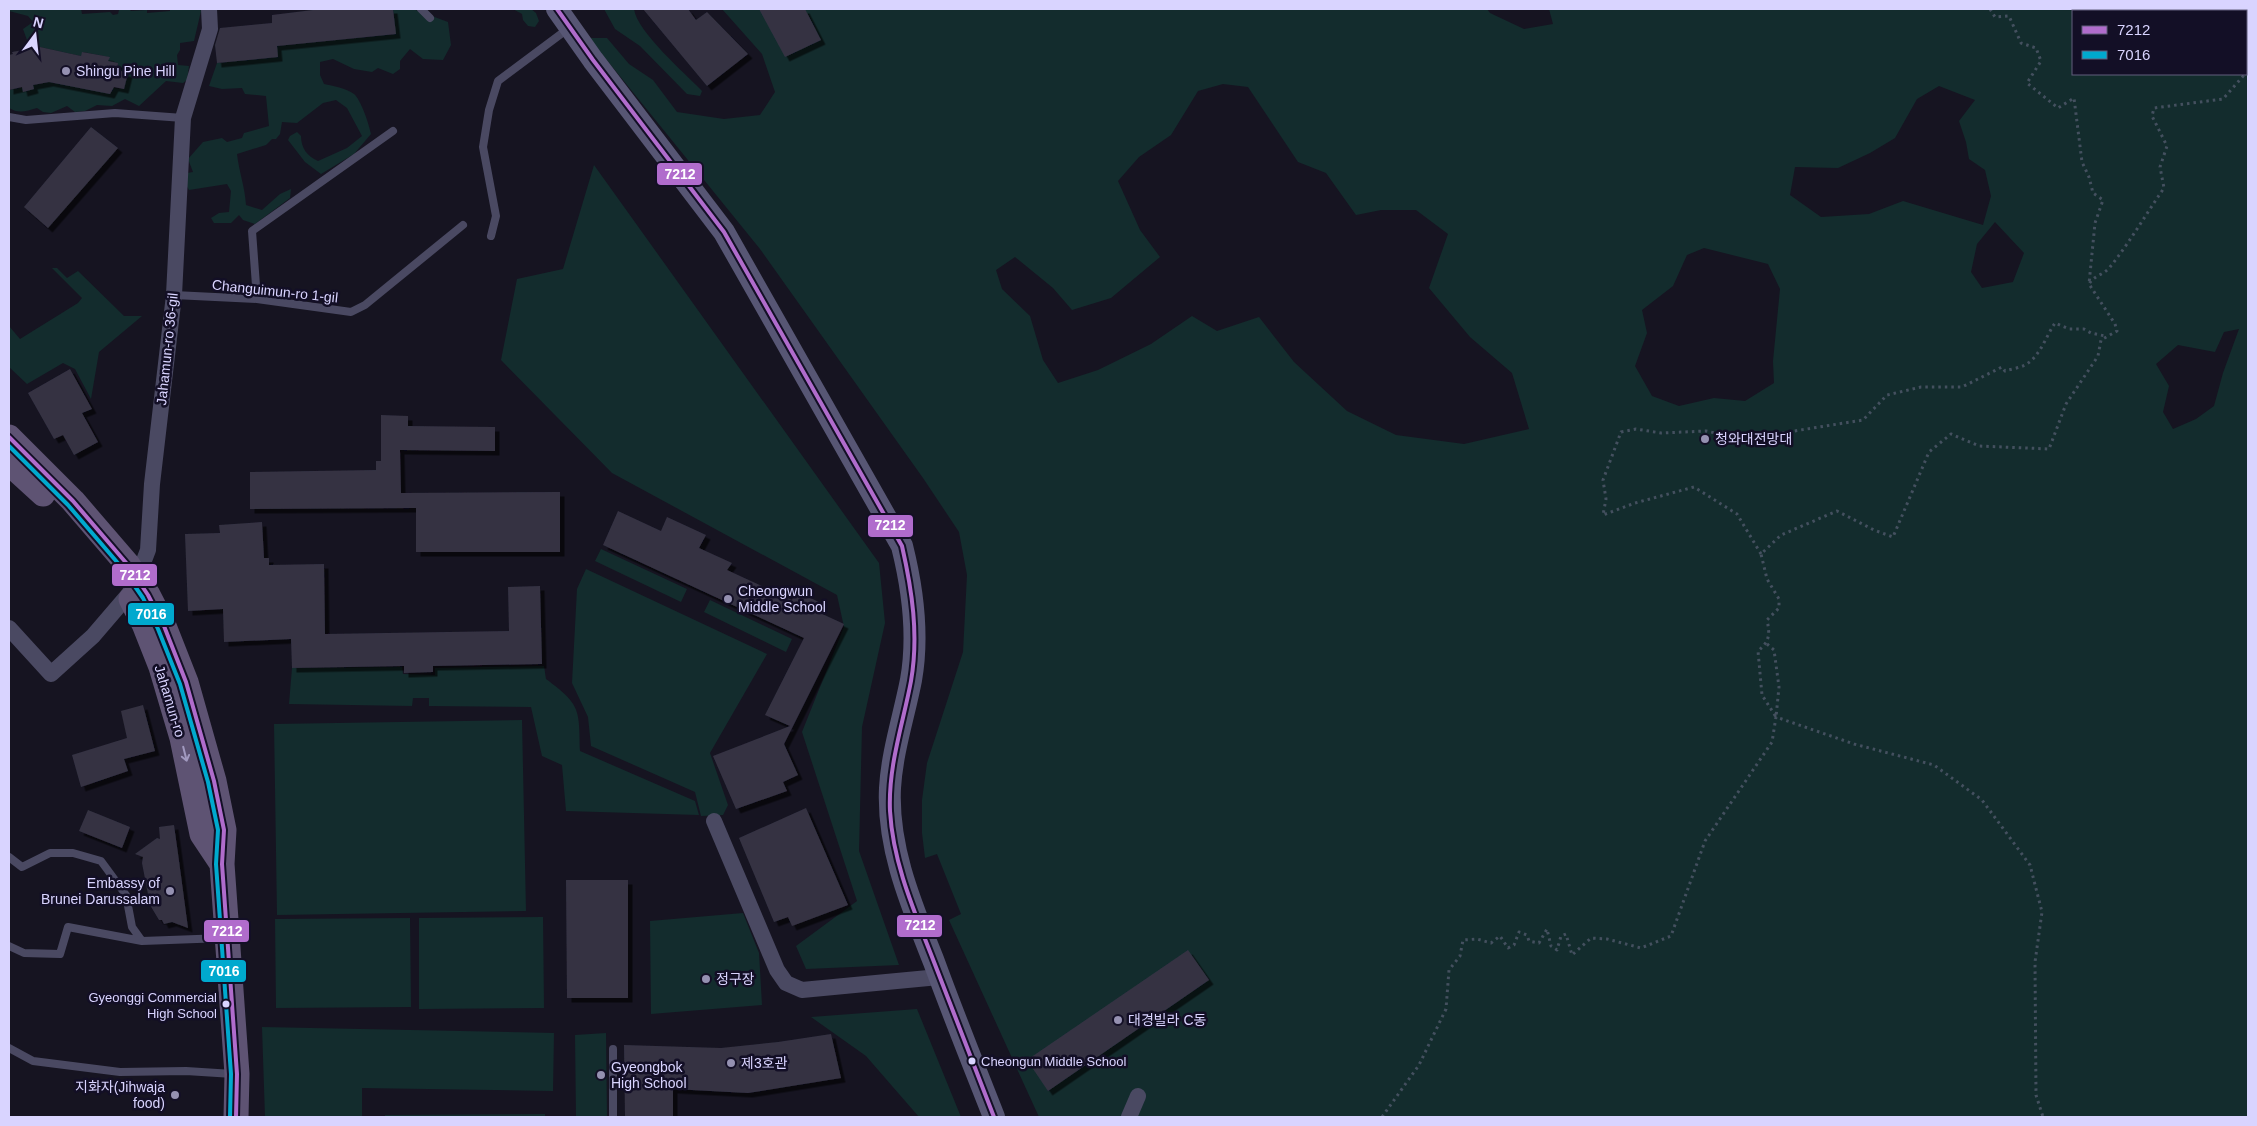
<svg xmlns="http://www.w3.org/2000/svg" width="2257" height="1126" font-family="Helvetica,'Noto Sans KR',sans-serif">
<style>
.green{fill:#132c2d;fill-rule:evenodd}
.building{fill:#343243;filter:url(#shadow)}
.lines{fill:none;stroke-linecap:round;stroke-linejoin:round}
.path{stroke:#44505f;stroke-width:3;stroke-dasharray:2.5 4;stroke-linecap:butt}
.lane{stroke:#4a4962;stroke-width:8}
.street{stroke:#4a4962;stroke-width:16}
.secondary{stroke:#575674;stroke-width:22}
.primary{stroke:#5e5373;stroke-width:25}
.bus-1-casing{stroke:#130f26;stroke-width:8}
.bus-2-casing{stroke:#130f26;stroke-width:8}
.bus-1{stroke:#b06ccc;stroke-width:4}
.bus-2{stroke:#00a9ce;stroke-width:4}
.oneway{stroke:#a29ac0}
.poi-dot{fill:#9591b1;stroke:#130f26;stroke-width:2}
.bus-dot{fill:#d9d4ff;stroke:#130f26;stroke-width:2}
.labels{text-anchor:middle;stroke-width:5;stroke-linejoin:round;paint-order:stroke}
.bus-label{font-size:13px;fill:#d9d4ff;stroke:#130f26;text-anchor:end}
.poi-label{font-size:14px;fill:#d9d4ff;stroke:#130f26;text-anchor:start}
.street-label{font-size:14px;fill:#d9d4ff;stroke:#130f26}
.line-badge{stroke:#130f26;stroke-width:2}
.badge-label{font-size:14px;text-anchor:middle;font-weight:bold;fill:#fff}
</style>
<defs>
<filter id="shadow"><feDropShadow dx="4.5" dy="4.5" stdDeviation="0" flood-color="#0009"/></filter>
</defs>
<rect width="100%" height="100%" fill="#161421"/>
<path class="green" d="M 9,9 L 81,9 L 82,14 L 110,12 L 113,15 L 118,14 L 119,10 L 129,9 L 131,11 L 147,10 L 147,13 L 170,11 L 170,9 L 200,9 L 201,11 L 194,41 L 180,43 L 180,50 L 177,55 L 178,65 L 189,66 L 187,80 L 183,83 L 166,81 L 139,106 L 125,99 L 112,106 L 97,105 L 85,111 L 75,112 L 67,106 L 51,113 L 43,112 L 37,108 C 26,111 19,114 9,108 L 9,90 L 49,82 L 124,89 L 128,73 L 117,70 L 118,63 L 108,61 L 109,57 L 83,52 L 81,56 L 40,47 L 33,40 L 27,40 L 23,29 L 33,22 L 28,16 L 9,11 Z
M 393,9 L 413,9 L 448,22 L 451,45 L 443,60 L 423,59 L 410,49 L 400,61 L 400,69 L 393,74 L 378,68 L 372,72 L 354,69 L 333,59 L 320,62 L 320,75 L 324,84 C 333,86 346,88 354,94 C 361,100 369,124 371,134 L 354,154 L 321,174 L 305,162 L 288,140 L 290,136 L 297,132 L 301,136 C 301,148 307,156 318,161 L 347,148 L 362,136 L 347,108 L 336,100 L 323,103 L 297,123 L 282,122 L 280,134 L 276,139 L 272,139 L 266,145 L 237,154 C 239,172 245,187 246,205 L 262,210 L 280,194 L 291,189 L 290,198 L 255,224 L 243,220 L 239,215 L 231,223 L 214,223 L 211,218 L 219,213 L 229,212 L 231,191 L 227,184 L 189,190 L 185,183 L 187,173 L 193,172 L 188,159 L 203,142 L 222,138 L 227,142 L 242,138 L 244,133 L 269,126 L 266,96 L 245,94 L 242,88 L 222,89 L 209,86 L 217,63 L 277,57 L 277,46 L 395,34 Z
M 513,9 L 531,9 L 536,13 L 539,21 L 535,27 L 528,26 L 523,20 L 522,14 Z
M 604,9 L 634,9 C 637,32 685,73 702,91 L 700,96 L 687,94 L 640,46 L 615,29 Z
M 722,9 L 1487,9 L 1490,13 L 1524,29 L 1553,24 L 1549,9 L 2248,9 L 2248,1117 L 1039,1117 L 949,920 L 961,914 L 937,854 L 925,858 L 922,833 L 922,800 L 927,763 L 963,652 L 967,575 L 959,532 L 923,478 L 760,249 L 589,38 L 607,38 L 629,64 L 653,80 L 677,112 L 724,119 L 760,115 L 775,92 L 762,54 ZM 2073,11 L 2246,11 L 2246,74 L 2073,74 ZM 1223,84 L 1248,87 L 1298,162 L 1326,173 L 1356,215 L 1381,210 L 1416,210 L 1448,234 L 1429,288 L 1470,337 L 1512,373 L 1529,429 L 1464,444 L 1396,435 L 1347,411 L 1294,362 L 1259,317 L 1217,331 L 1192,316 L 1151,344 L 1098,370 L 1058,383 L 1043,360 L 1030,316 L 1002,289 L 996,270 L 1015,257 L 1053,288 L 1072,310 L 1111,298 L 1160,257 L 1140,230 L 1118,181 L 1139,157 L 1171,135 L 1198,91 ZM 1939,86 L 1975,100 L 1959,121 L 1966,142 L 1969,159 L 1985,170 L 1991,196 L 1983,225 L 1903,201 L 1869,214 L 1821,217 L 1790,195 L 1795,167 L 1838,168 L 1870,153 L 1895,138 L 1917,99 ZM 1995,222 L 2024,253 L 2013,282 L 1982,288 L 1971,272 L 1977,244 ZM 1704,248 L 1768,264 L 1780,289 L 1773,361 L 1774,383 L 1745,401 L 1714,398 L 1679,406 L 1652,396 L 1635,366 L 1647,333 L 1642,310 L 1673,286 L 1687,255 ZM 2239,329 L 2223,373 L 2214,406 L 2196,419 L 2173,429 L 2163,412 L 2169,386 L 2156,364 L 2178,345 L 2215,352 L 2224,332 Z
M 594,165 L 879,563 L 885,623 L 862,727 L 859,851 L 899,965 L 806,969 L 796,946 L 857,901 L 802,732 L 844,627 L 837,595 L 612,473 L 501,360 L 517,279 L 563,269 Z
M 52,268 L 57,268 L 67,278 L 78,271 L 124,316 L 142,316 L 99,352 L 91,399 L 75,369 L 63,363 L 27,384 L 9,367 L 9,326 L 20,339 L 78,303 L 82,298 Z
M 601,549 L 687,589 L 681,602 L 595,561 Z
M 586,569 L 767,654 L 710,753 L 728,805 L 723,815 L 701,816 L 695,792 L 591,746 L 588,717 L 572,683 L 577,589 Z
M 710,600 L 792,639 L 786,652 L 704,612 Z
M 544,666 L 546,679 C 581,705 579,709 580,751 L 695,801 L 699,815 L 566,811 L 562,765 L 542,756 L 531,707 L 429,706 L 429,698 L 413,698 L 412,706 L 289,704 L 292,668 L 402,667 L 403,674 L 435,675 L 435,668 Z
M 522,720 L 526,911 L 277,915 L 274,724 Z
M 743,913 L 759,953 L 762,1005 L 651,1014 L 650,921 Z
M 543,917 L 544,1008 L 419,1009 L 419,918 Z
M 410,918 L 411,1007 L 276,1008 L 275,919 Z
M 917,1009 L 961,1117 L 919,1117 L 866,1056 L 811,1017 Z
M 262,1027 L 554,1033 L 553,1091 L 362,1088 L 362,1117 L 265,1117 Z
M 606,1033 L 607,1117 L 576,1117 L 575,1035 Z
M 545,1114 L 545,1117 L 385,1117 L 385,1115 Z"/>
<path class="building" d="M 321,9 L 393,9 L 396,34 L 277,46 L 278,57 L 217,63 L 215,45 L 220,28 L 272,23 L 272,15 Z
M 643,9 L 688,9 L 696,20 L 707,12 L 748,54 L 707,86 Z
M 759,9 L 805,9 L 821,40 L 785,57 Z
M 40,47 L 81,56 L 82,52 L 110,57 L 108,61 L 118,63 L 117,70 L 128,73 L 124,89 L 114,87 L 110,94 L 49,82 L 33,85 L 34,89 L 23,92 L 22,87 L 9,90 L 9,55 L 13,54 L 12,52 Z
M 91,127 L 118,148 L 48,228 L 24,207 Z
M 70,369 L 92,409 L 82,413 L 98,442 L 74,455 L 63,435 L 54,439 L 28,393 Z
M 381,415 L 408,416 L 408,426 L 495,427 L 495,451 L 400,450 L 401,493 L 560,492 L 560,552 L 416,552 L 416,508 L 250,509 L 250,472 L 376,470 L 376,461 L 381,461 Z
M 618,511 L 661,531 L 667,517 L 706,535 L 699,548 L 732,563 L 727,570 L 792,600 L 796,591 L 823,604 L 818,612 L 844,624 L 784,744 L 798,775 L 783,782 L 787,791 L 736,809 L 713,756 L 790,726 L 765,715 L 804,638 L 603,545 Z
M 262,522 L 264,558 L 269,558 L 269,565 L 324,564 L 325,634 L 509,631 L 508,587 L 540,586 L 542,664 L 433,666 L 433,672 L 404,673 L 404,666 L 292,668 L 291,639 L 224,642 L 223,609 L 188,611 L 185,534 L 220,533 L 219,525 Z
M 143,705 L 155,751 L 124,759 L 128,771 L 81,787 L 72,755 L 127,738 L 121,711 Z
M 806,808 L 848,905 L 792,926 L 788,917 L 774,922 L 739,838 Z
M 88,810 L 130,827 L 122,848 L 79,831 Z
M 174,825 L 179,861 L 188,928 L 172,922 L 164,924 L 162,920 L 159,920 L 150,905 L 142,863 L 143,857 L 135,854 L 157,838 L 160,839 L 159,827 Z
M 566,880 L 628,880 L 628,998 L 567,998 Z
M 1188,950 L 1209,980 L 1048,1091 L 1027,1060 Z
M 831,1034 L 841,1078 L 748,1093 L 673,1089 L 673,1117 L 625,1117 L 624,1045 L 721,1048 L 778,1042 Z"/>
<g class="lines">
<path class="path" d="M 1990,9 L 1995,17 L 2009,16 L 2021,43 L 2036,48 L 2041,61 L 2027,83 L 2058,108 L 2074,98 L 2082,162 L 2089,177 L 2093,193 L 2103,200 L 2095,223 L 2089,284 C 2094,275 2104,275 2110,267 C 2130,242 2146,214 2164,188 L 2160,167 L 2167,146 L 2152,116 L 2154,108 L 2223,99 L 2245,74
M 1761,554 L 1737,514 L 1694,487 L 1635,503 L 1603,515 L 1606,499 L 1603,480 L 1621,432 L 1636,429 L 1661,433 L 1706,431 L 1734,437 L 1763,436 L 1863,420 L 1887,395 L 1921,387 L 1962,387 L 2002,367 L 2005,371 C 2011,369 2019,368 2025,365 C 2040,357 2046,336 2055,323 L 2069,329 L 2084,329 L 2091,333 L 2105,336
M 1767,644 L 1774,650 L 1779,687 L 1776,717 L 1762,695 L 1758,651 C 1770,641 1770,634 1767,620 L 1779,608 L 1779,599 L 1767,579 L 1761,554 L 1781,535 L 1837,511 L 1874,530 L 1893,537 L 1929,452 L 1951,434 L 1979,446 L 2049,449 L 2066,404 L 2098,356 L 2101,340 L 2117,331 L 2115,324 L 2089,284
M 1382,1117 L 1419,1065 L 1446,1009 L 1449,970 L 1460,956 L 1463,940 L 1477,939 L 1491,943 L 1500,936 L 1508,948 L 1514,945 L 1519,932 L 1527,935 L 1529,941 L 1539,943 L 1547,929 L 1551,946 L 1557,950 L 1561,936 L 1566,934 L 1572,955 L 1591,938 L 1607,939 L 1641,948 L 1671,936 L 1705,841 L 1772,742 L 1776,717 L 1854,744 L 1934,765 L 1982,800 L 2030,865 L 2042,912 L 2035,962 L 2036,1095 L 2043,1117"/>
<path class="lane" d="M 421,9 L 430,18
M 9,117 L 26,120 L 115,113 L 183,118
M 491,236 L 496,216 L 483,147 L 489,110 L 498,81 L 569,28
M 174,295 L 257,299 L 351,312 L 365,305 L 463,225
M 257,299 L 252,231 L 393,131
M 9,857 L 22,867 L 50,853 L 73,853 L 101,861 L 126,895 L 132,927 L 142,941 L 224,938
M 9,946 L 24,953 L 60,954 L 68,927 L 142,941
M 9,1048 L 33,1061 L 120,1072 L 186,1071 L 233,1074
M 613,1049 L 613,1117"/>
<path class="street" d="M 9,628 L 51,674 L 93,636 L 129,594 L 137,579 L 148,550 L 152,484 L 174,295 L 183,118 L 210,29 L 209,9
M 714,821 L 777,970 L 786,983 L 802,990 L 939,977
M 1129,1117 L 1138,1096"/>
<path class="secondary" d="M 557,9 L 593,60 L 724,232 L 902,546 C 913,590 919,635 911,680 C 904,716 892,752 890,788 C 887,849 912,906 934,962 C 953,1014 974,1066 994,1117"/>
<path class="primary" d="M 9,437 L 73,501 L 128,565 L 148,595 L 164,626 L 186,682 L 214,781 L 224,830 L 222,864 L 237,1074 L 236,1117
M 9,463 L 43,494
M 131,599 L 144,624 L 161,667 L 182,738 L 202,834 L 222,864"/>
<g class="bus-1-casing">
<path id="bus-1" d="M 557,9 L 593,60 L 724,232 L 902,546 C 912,590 919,635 911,681 C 903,724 888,766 890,811 C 893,864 915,913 934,962 C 954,1014 974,1065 994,1117
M 9,437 L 73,501 L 128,565 L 148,595 L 164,626 L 186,682 L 214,781 L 224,830 L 222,864 L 237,1074 L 236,1117"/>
</g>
<g class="bus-2-casing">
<path id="bus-2" d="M 9,446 L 68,505 L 123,569 L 143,598 L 158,629 L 180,684 L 208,782 L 218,830 L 216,864 L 231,1074 L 230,1117"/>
</g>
<use href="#bus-1" class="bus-1"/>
<use href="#bus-2" class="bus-2"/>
</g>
<defs><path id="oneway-shaft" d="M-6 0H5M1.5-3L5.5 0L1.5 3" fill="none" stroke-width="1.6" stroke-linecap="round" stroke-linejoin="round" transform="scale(1.25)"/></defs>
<use class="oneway" href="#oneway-shaft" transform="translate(185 754) rotate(76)"/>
<g class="poi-dot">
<circle cx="66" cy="71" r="5"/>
<circle cx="1705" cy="439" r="5"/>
<circle cx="728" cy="599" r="5"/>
<circle cx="170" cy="891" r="5"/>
<circle cx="706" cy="979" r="5"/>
<circle cx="1118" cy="1020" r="5"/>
<circle cx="731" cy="1063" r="5"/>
<circle cx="601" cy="1075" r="5"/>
<circle cx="175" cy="1095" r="5"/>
</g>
<g class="bus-dot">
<circle cx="226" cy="1004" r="4.5"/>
<circle cx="972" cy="1061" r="4.5"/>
</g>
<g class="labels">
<g class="bus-label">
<text x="217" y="1002">Gyeonggi Commercial<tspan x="217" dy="16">High School</tspan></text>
<text x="981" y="1066" text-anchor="start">Cheongun Middle School</text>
</g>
<g class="poi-label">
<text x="76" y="76">Shingu Pine Hill</text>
<text x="1715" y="444">청와대전망대</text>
<text x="738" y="596">Cheongwun<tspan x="738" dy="16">Middle School</tspan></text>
<text x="160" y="888" text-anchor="end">Embassy of<tspan x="160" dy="16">Brunei Darussalam</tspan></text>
<text x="716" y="984">정구장</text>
<text x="1128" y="1025">대경빌라 C동</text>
<text x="741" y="1068">제3호관</text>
<text x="611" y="1072">Gyeongbok<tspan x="611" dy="16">High School</tspan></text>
<text x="165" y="1092" text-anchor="end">지화자(Jihwaja<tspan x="165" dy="16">food)</tspan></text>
</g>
<g class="street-label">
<text transform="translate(275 291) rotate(6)" y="5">Changuimun-ro 1-gil</text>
<text transform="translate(167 349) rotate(-84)" y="5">Jahamun-ro 36-gil</text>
<text transform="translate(170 701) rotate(73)" y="5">Jahamun-ro</text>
</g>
</g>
<g class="line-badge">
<rect x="656" y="162" width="47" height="24" rx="5" fill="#b06ccc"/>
<rect x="867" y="514" width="47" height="24" rx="5" fill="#b06ccc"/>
<rect x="111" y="563" width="47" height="24" rx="5" fill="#b06ccc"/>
<rect x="127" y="602" width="48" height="24" rx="5" fill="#00a9ce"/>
<rect x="896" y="914" width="47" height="24" rx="5" fill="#b06ccc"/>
<rect x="203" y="919" width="47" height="24" rx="5" fill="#b06ccc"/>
<rect x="200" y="959" width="47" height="24" rx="5" fill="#00a9ce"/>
</g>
<g class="badge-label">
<text x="680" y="179">7212</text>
<text x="890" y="530">7212</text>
<text x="135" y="580">7212</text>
<text x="151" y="619">7016</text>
<text x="920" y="930">7212</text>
<text x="227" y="936">7212</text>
<text x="224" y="976">7016</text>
</g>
<rect width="2257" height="1126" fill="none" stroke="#d9d4ff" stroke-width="20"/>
<rect x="2072" y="10" width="175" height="65" fill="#130f26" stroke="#625e7d"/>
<rect x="2082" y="26" width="25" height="8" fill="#b06ccc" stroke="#625e7d"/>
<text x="2117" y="35" font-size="15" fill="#d9d4ff">7212</text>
<rect x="2082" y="51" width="25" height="8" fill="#00a9ce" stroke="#625e7d"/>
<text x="2117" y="60" font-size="15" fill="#d9d4ff">7016</text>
<g transform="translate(35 35) rotate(15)" stroke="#130f26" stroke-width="4" paint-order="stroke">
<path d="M0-4L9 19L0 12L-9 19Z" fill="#d9d4ff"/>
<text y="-8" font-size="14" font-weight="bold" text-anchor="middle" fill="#d9d4ff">N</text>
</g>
</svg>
